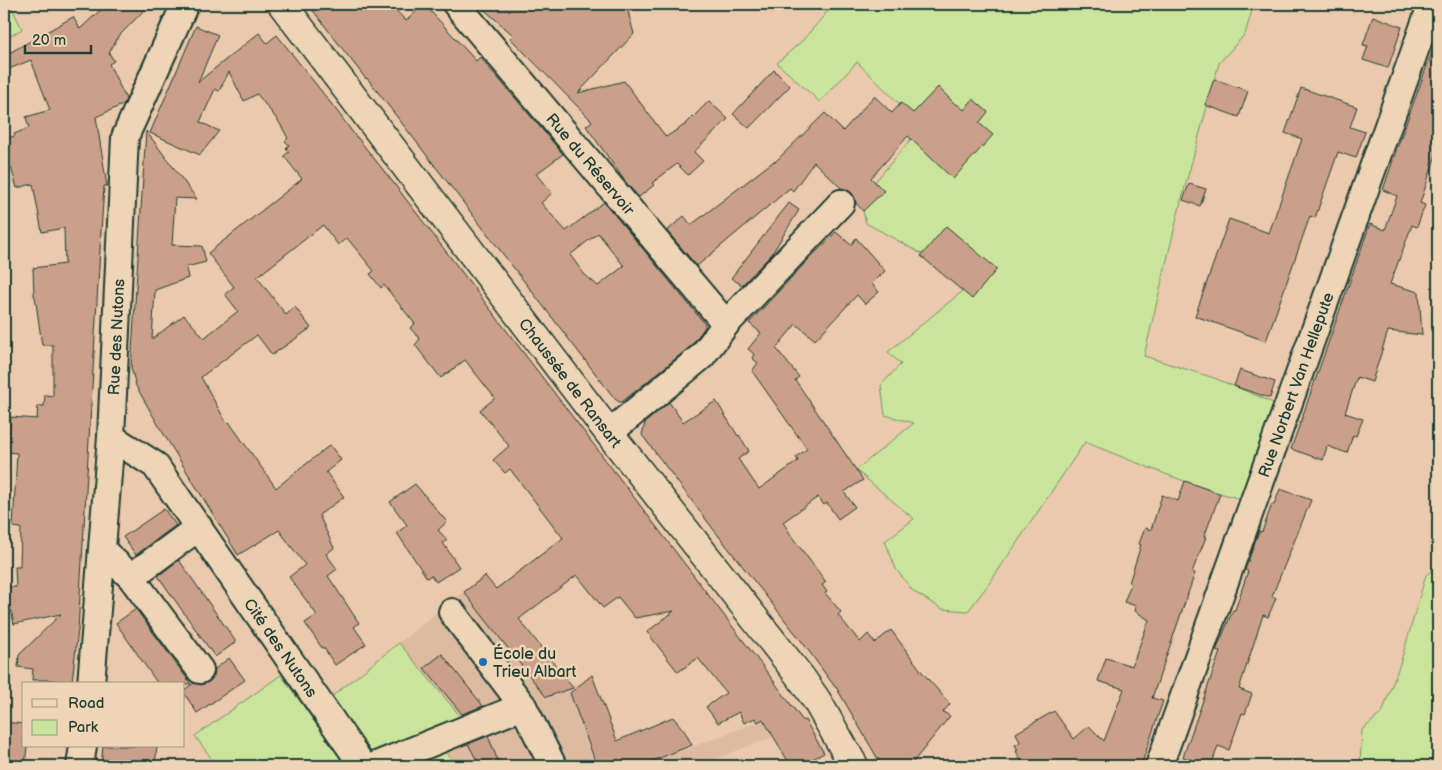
<svg xmlns="http://www.w3.org/2000/svg" width="1442" height="770" font-family="'Balsamiq Sans',sans-serif">
<style>
.built{fill:#ddbaa0}
.green{fill:#cae59b;stroke:#749168}
.building{fill:#cba08a;stroke:#1f3d34;fill-rule:evenodd}
.lines{fill:none;stroke-linecap:round;stroke-linejoin:round}
.street-casing{stroke:#1f3d34;stroke-width:30}
.secondary-casing{stroke:#1f3d34;stroke-width:31}
.street{stroke:#edd5b5;stroke-width:26}
.secondary{stroke:#edd5b5;stroke-width:28}
.poi-dot{fill:#1f6fb2;stroke:#edd5b5;stroke-width:2}
.labels{text-anchor:middle;stroke-width:5;stroke-linejoin:round;paint-order:stroke}
.street-label{font-size:16px;fill:#1f3d34;stroke:#edd5b5}
.poi-label{font-size:16px;fill:#1f3d34;stroke:#edd5b5;text-anchor:start}
</style>
<rect width="100%" height="100%" fill="#eac9ac"/>
<filter id="ink" filterUnits="userSpaceOnUse"><feTurbulence type="fractalNoise" baseFrequency=".02" numOctaves="2"/><feDisplacementMap in="SourceGraphic" scale="10" xChannelSelector="R" yChannelSelector="G"/><feConvolveMatrix kernelMatrix="1 2 1 2 8 2 1 2 1" color-interpolation-filters="sRGB"/></filter>
<g filter="url(#ink)">
<path class="built" d="M 484,575 L 571,686 L 592,680 L 626,766 L 454,766 L 445,749 L 466,722 L 399,643 Z
M 776,712 L 783,733 L 697,766 L 642,766 L 758,722 Z"/>
<path class="green" d="M 4,4 L 10,4 L 22,29 L 4,40 Z
M 834,4 L 1254,4 L 1245,34 L 1219,63 L 1180,205 L 1144,356 L 1214,378 L 1260,397 L 1277,405 L 1245,500 C 1190,486 1138,463 1085,442 L 991,581 L 968,611 L 942,609 L 913,591 L 896,569 L 885,541 L 914,519 L 856,470 L 914,423 L 885,415 L 881,385 L 901,364 L 888,352 L 964,290 L 924,255 L 866,223 L 863,211 L 875,182 L 922,126 L 857,62 L 820,102 L 777,63 L 803,40 Z
M 1438,566 L 1438,766 L 1360,766 L 1362,730 L 1382,713 L 1401,661 L 1426,575 Z
M 399,643 L 466,723 L 445,749 L 454,766 L 357,766 L 326,701 Z
M 281,675 L 346,766 L 217,766 L 195,736 Z"/>
<path class="building" d="M 107,4 L 150,4 L 118,37 L 109,53 L 114,61 L 109,64 L 126,99 L 124,104 L 96,117 L 107,186 L 104,186 L 101,232 L 78,630 L 72,682 L 49,680 L 32,680 L 33,669 L 18,667 L 19,655 L 61,614 L 14,624 L 11,610 L 4,610 L 4,587 L 16,587 L 15,567 L 20,567 L 21,528 L 13,527 L 17,453 L 7,452 L 11,417 L 37,419 L 38,406 L 44,406 L 45,395 L 53,396 L 53,345 L 42,345 L 35,296 L 34,296 L 33,268 L 65,264 L 64,228 L 42,232 L 33,184 L 17,188 L 11,167 L 4,169 L 4,139 L 15,136 L 14,134 L 29,128 L 26,117 L 50,110 L 31,60 L 4,71 L 4,56 L 73,17 L 80,29 Z
M 308,4 L 390,4 L 406,21 L 424,4 L 476,61 L 480,57 L 563,154 L 536,174 L 552,193 L 541,203 L 566,231 L 604,202 L 705,324 L 705,327 L 691,346 L 622,402 L 619,402 L 615,399 L 367,78 L 366,79 L 348,56 ZM 598,233 L 624,266 L 598,286 L 584,274 L 570,255 Z
M 478,4 L 626,4 L 634,34 L 578,93 L 624,81 L 666,137 L 686,124 L 709,101 L 728,119 L 694,152 L 703,161 L 688,175 L 677,164 L 652,183 L 654,185 L 639,197 L 627,184 L 586,126 L 592,121 L 510,38 L 513,35 Z
M 1373,16 L 1402,27 L 1388,68 L 1363,60 L 1368,46 L 1363,45 Z
M 196,26 L 218,35 L 198,82 L 259,33 L 267,43 L 277,35 L 337,111 L 356,137 L 357,137 L 392,181 L 588,437 L 761,664 L 803,721 L 805,720 L 824,753 L 800,766 L 791,766 L 763,719 L 758,722 L 755,718 L 744,723 L 739,712 L 718,723 L 706,707 L 726,693 L 698,658 L 678,672 L 647,632 L 674,611 L 635,618 L 618,597 L 603,608 L 577,575 L 519,619 L 573,688 L 546,697 L 464,592 L 485,576 L 496,589 L 563,538 L 510,469 L 505,473 L 493,460 L 509,446 L 480,410 L 495,398 L 465,360 L 441,378 L 415,345 L 420,339 L 410,328 L 415,324 L 384,285 L 381,288 L 370,274 L 374,271 L 347,238 L 338,245 L 323,225 L 257,277 L 286,315 L 295,307 L 311,328 L 272,355 L 257,335 L 201,377 L 227,424 L 229,422 L 276,488 L 330,445 L 341,460 L 326,472 L 344,497 L 319,515 L 334,548 L 326,554 L 337,569 L 328,576 L 359,623 L 354,627 L 366,644 L 335,665 L 324,648 L 322,648 L 305,623 L 317,615 L 289,577 L 305,565 L 279,530 L 238,555 L 160,428 L 136,386 L 131,367 L 146,131 L 197,199 L 175,198 L 172,245 L 202,246 L 206,262 L 186,267 L 188,278 L 155,290 L 152,339 L 184,315 L 204,338 L 238,311 L 225,294 L 234,287 L 208,253 L 302,179 L 284,156 L 289,152 L 286,148 L 289,145 L 285,141 L 288,138 L 279,122 L 257,94 L 244,101 L 229,72 L 219,91 L 215,89 L 200,122 L 219,131 L 200,155 L 150,133 Z
M 1436,41 L 1438,42 L 1438,149 L 1420,203 L 1425,205 L 1417,227 L 1412,225 L 1390,284 L 1419,292 L 1422,335 L 1388,331 L 1372,382 L 1357,377 L 1345,413 L 1363,419 L 1356,436 L 1353,435 L 1347,453 L 1327,446 L 1323,460 L 1291,449 L 1370,224 L 1385,230 L 1397,196 L 1383,190 L 1397,148 Z
M 774,70 L 790,86 L 749,128 L 733,114 Z
M 1214,79 L 1248,91 L 1239,117 L 1205,105 Z
M 938,87 L 956,105 L 957,104 L 964,110 L 973,99 L 988,112 L 979,123 L 993,135 L 953,179 L 908,136 L 871,178 L 884,191 L 863,211 L 856,203 L 855,198 L 852,193 L 845,189 L 841,188 L 814,162 L 793,191 L 790,188 L 697,266 L 667,231 L 684,216 L 691,225 L 774,161 L 775,162 L 825,113 L 843,131 L 874,96 L 892,113 L 901,103 L 913,113 Z
M 1301,88 L 1357,107 L 1350,127 L 1365,132 L 1356,158 L 1338,152 L 1315,218 L 1310,216 L 1266,341 L 1195,316 L 1229,219 L 1269,233 L 1302,139 L 1285,133 Z
M 1189,184 L 1206,189 L 1200,206 L 1183,200 Z
M 789,203 L 799,210 L 771,255 L 742,285 L 731,278 Z
M 946,226 L 997,269 L 972,299 L 921,256 Z
M 836,232 L 851,245 L 856,238 L 885,271 L 872,284 L 879,292 L 865,304 L 857,295 L 815,340 L 796,324 L 776,348 L 799,377 L 795,380 L 800,387 L 863,480 L 844,492 L 855,507 L 838,519 L 827,503 L 824,505 L 818,497 L 783,522 L 792,537 L 826,582 L 822,585 L 827,592 L 825,593 L 841,612 L 838,615 L 860,642 L 868,634 L 875,643 L 891,630 L 922,672 L 950,704 L 943,712 L 950,716 L 910,766 L 882,766 L 836,687 L 835,687 L 803,643 L 714,530 L 642,435 L 645,423 L 669,402 L 683,422 L 716,401 L 738,436 L 739,435 L 749,451 L 738,459 L 759,489 L 798,461 L 796,457 L 807,449 L 752,371 L 758,363 L 752,358 L 754,354 L 748,349 L 761,333 L 749,323 L 808,260 Z
M 1240,370 L 1275,382 L 1270,398 L 1234,386 Z
M 1185,481 L 1220,494 L 1204,537 L 1206,537 L 1192,572 L 1195,573 L 1152,698 L 1163,701 L 1141,766 L 1024,766 L 1016,751 L 1018,750 L 1015,745 L 1020,742 L 1016,733 L 1054,711 L 1074,739 L 1089,726 L 1104,741 L 1124,689 L 1098,681 L 1106,658 L 1132,666 L 1149,620 L 1135,611 L 1136,606 L 1124,602 L 1131,584 L 1129,583 L 1141,545 L 1139,544 L 1145,528 L 1151,530 L 1162,495 L 1178,501 Z
M 415,484 L 447,522 L 438,530 L 447,540 L 443,543 L 459,567 L 436,582 L 431,575 L 427,578 L 397,533 L 407,525 L 390,502 Z
M 1280,489 L 1311,500 L 1272,596 L 1276,598 L 1268,617 L 1263,615 L 1239,689 L 1252,694 L 1245,714 L 1242,713 L 1229,750 L 1218,746 L 1211,766 L 1183,757 L 1220,652 L 1216,651 L 1233,610 L 1235,610 L 1248,571 L 1245,570 L 1256,539 L 1260,531 L 1262,532 L 1272,504 L 1274,505 Z
M 164,509 L 176,525 L 136,555 L 123,537 Z
M 179,560 L 236,642 L 215,657 L 158,576 Z
M 136,609 L 191,684 L 158,684 L 116,623 Z
M 442,654 L 483,706 L 462,714 L 424,668 Z
M 229,658 L 245,680 L 197,713 L 184,693 L 184,690 L 194,683 L 201,685 L 209,682 L 214,676 L 215,669 Z
M 592,675 L 617,741 L 673,717 L 685,732 L 692,745 L 640,766 L 597,766 L 570,693 Z
M 4,722 L 24,724 L 24,746 L 27,746 L 25,766 L 4,766 Z
M 488,736 L 500,766 L 480,766 L 468,744 Z
M 103,746 L 157,746 L 155,766 L 101,766 Z"/>
<g class="lines">
<g class="street-casing">
<g id="street">
<path id="s1" d="M 456,4 L 726,324 L 702,356 L 609,433"/>
<path d="M 726,324 L 841,203"/>
<path id="s2" d="M 111,437 L 155,465 L 363,766"/>
<path d="M 102,550 L 131,577 L 199,527"/>
<path d="M 131,577 L 200,670"/>
<path d="M 452,612 L 523,706 L 553,766"/>
<path id="s3" d="M 91,684 L 111,437 L 125,137 L 185,4"/>
<path d="M 80,766 L 83,746"/>
<path d="M 374,766 L 523,706"/>
<path id="s4" d="M 1159,766 L 1428,14 L 1433,4"/>
</g>
</g>
<g class="secondary-casing">
<g id="secondary">
<path id="s5" d="M 282,4 L 609,433 L 802,679 L 817,701 L 854,766"/>
</g>
</g>
<use href="#street" class="street"/>
<use href="#secondary" class="secondary"/>
</g>
</g>
<circle class="poi-dot" cx="483" cy="662" r="5"/>
<g class="labels">
<g class="street-label">
<text dy="6" stroke="none"><textPath href="#s1" startOffset="209">Rue du Réservoir</textPath></text>
<text dy="6" stroke="none"><textPath href="#s3" startOffset="348">Rue des Nutons</textPath></text>
<text dy="6" stroke="none"><textPath href="#s5" startOffset="476">Chaussée de Ransart</textPath></text>
<text dy="6" stroke="none"><textPath href="#s4" startOffset="405">Rue Norbert Van Hellepute</textPath></text>
<text dy="6" stroke="none"><textPath href="#s2" startOffset="274">Cité des Nutons</textPath></text>
</g>
<g class="poi-label">
<text x="493" y="659">École du<tspan x="493" dy="18">Trieu Albart</tspan></text>
</g>
</g>
<rect width="1442" height="770" fill="none" stroke="#edd5b5" stroke-width="20"/>
<rect x="10" y="10" width="1422" height="750" fill="none" stroke="#1f3d34" stroke-width="2" filter="url(#ink)"/>
<rect x="22" y="682" width="162" height="65" fill="#edd5b5" stroke="#9b9881"/>
<rect x="32" y="699" width="25" height="8" fill="#edd5b5" stroke="#9b9881"/>
<text x="68" y="708" font-size="15" fill="#1f3d34">Road</text>
<rect x="32" y="720" width="25" height="15" fill="#cae59b" stroke="#9b9881"/>
<text x="68" y="732" font-size="15" fill="#1f3d34">Park</text>
<path d="M25 45v8h66v-8" fill="none" stroke="#1f3d34" stroke-width="2.5"/>
<text x="32" y="45" font-size="15" fill="#1f3d34" stroke="#edd5b5" stroke-width="4" paint-order="stroke">20 m</text>
</svg>
